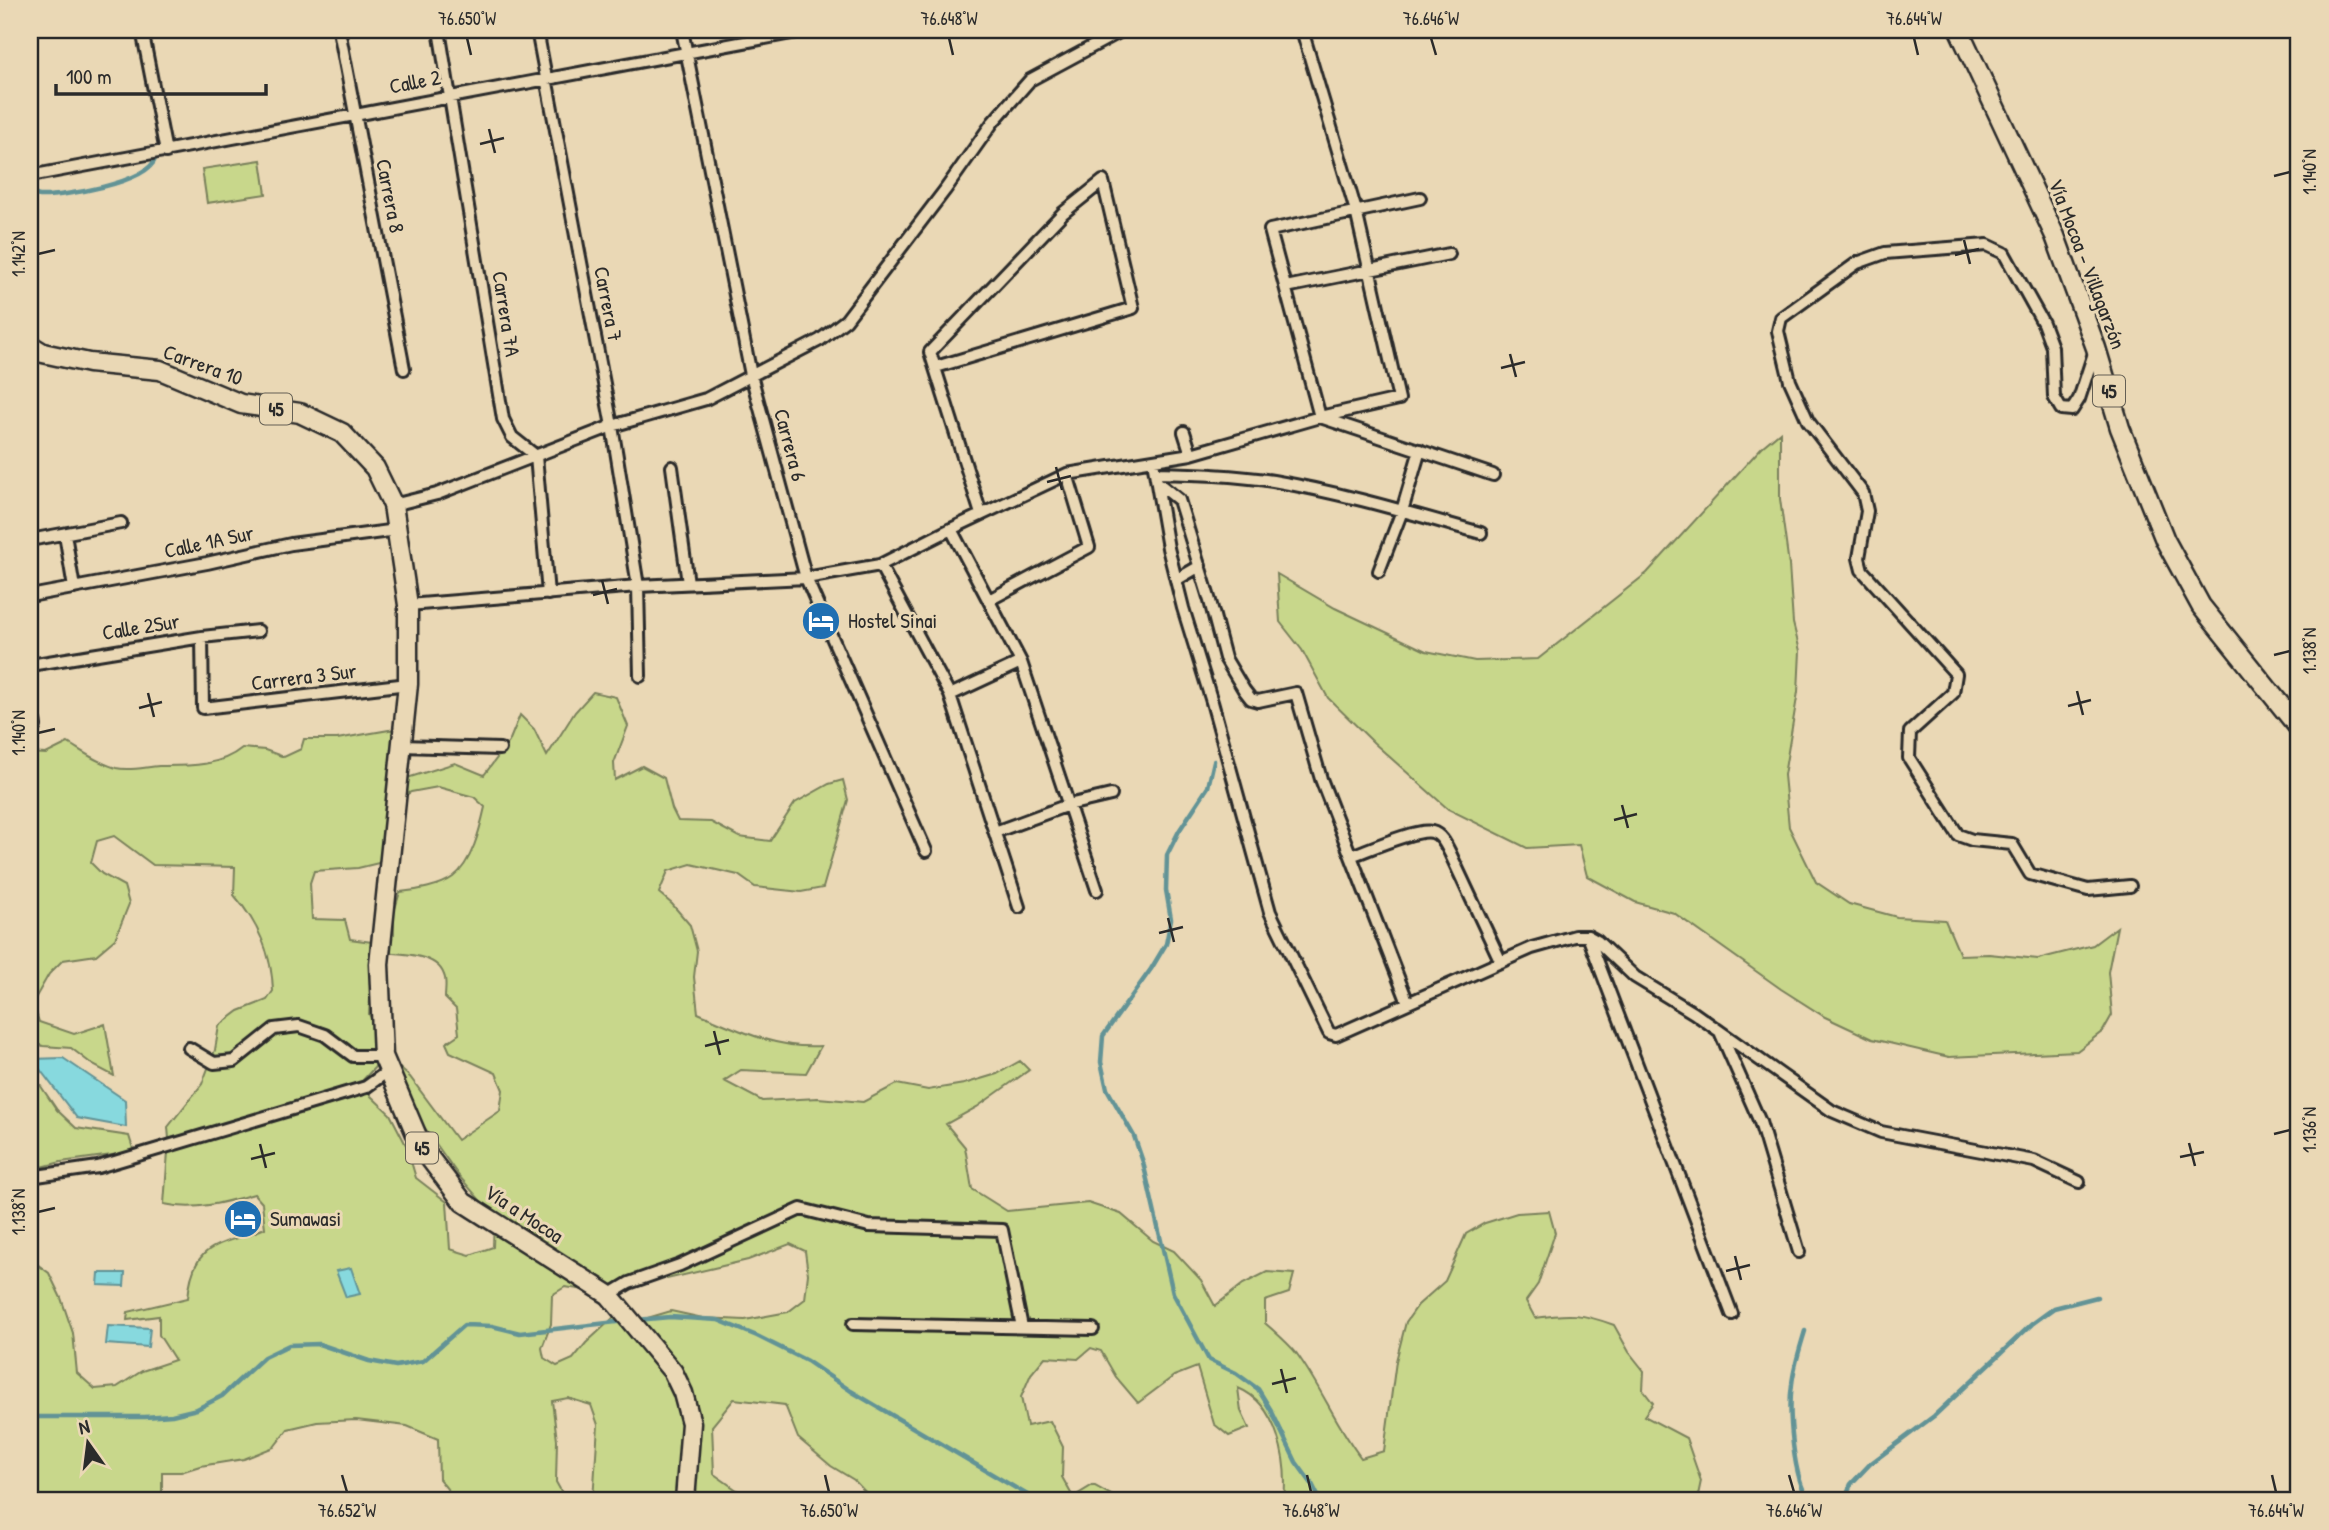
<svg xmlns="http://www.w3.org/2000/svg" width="2329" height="1530" font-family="'Patrick Hand',sans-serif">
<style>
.green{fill:#c8d78b;stroke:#7a815b;stroke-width:2;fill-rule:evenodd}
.water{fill:#87d9de;stroke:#629396;stroke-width:2}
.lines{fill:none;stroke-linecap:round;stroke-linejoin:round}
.stream{stroke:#629396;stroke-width:4.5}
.minor-casing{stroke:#2b2b2b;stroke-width:16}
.primary-casing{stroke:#2b2b2b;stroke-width:23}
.minor{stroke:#ead8b5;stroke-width:10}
.primary{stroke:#ead8b5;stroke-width:18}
.ticks{fill:none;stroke:#2b2b2b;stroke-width:2.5}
.labels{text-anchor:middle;stroke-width:6;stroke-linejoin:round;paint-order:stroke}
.shield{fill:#ead8b5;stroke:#645f54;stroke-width:2}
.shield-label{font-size:19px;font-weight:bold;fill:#2b2b2b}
.street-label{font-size:21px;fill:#2b2b2b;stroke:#ead8b5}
.poi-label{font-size:21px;fill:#2b2b2b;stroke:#ead8b5;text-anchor:start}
.neatline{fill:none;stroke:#2b2b2b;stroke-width:2.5}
.ticks-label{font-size:18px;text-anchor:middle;fill:#2b2b2b}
</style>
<rect width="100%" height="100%" fill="#ead8b5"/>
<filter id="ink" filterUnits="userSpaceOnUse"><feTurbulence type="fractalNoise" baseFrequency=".0143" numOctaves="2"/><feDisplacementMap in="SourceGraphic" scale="14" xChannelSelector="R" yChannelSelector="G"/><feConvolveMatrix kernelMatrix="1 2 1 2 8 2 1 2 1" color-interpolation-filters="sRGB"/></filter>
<g filter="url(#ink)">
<path class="green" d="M 261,160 L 266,194 L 207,203 L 202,169 Z
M 1780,432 L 1780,499 L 1789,565 L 1793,623 L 1800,651 L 1798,692 L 1784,775 L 1789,827 L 1816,882 L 1849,904 L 1897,917 L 1945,920 L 1960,955 L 1989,954 L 2038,959 L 2093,945 L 2117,927 L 2108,972 L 2112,1015 L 2103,1031 L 2077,1051 L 1949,1057 L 1872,1039 L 1825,1017 L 1781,989 L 1674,913 L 1635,902 L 1587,876 L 1579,845 L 1527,848 L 1448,809 L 1374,743 L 1328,698 L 1302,650 L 1280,622 L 1277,574 L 1335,608 L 1426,651 L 1475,661 L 1538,659 L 1647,573 L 1762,447 Z
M 593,692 L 616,697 L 628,726 L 614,763 L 615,780 L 642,766 L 664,778 L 672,809 L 678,821 L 711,822 L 739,837 L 770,841 L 795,803 L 829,784 L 843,780 L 848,800 L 823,888 L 801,892 L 755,887 L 738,875 L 691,864 L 668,871 L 659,893 L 672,904 L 690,925 L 697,951 L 694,977 L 698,1013 C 738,1030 776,1049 821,1046 L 806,1073 L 741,1070 L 724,1081 L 762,1101 L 818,1098 L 863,1102 L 897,1084 L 928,1090 L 964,1084 L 997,1074 L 1020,1061 L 1029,1070 L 977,1107 L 946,1124 L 965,1147 L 972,1189 L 1007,1211 L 1088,1203 L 1121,1214 L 1153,1241 L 1174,1251 L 1201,1280 L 1215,1306 L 1243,1284 L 1267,1272 L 1294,1274 L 1289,1293 L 1265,1301 L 1265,1323 C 1276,1333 1288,1343 1297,1354 C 1321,1387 1336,1425 1361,1458 L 1384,1451 L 1396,1361 L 1406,1322 L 1418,1305 L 1445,1281 L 1466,1234 L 1485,1223 L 1517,1213 L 1549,1211 L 1555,1233 L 1538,1284 L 1526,1301 L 1535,1318 C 1569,1313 1582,1313 1614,1325 L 1629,1352 L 1644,1371 L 1643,1390 L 1653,1403 L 1644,1416 L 1686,1438 L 1701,1481 L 1697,1500 L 1284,1500 C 1288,1462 1278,1404 1238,1388 L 1241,1411 L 1249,1428 L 1229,1436 L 1214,1424 L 1197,1367 L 1174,1376 L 1138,1403 L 1116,1377 L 1101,1351 L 1091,1348 L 1078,1359 L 1045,1357 L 1031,1374 L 1021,1397 L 1027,1426 L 1050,1421 L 1063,1447 L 1062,1477 L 1073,1497 L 1093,1485 L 1120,1500 L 873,1500 L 854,1480 L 831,1466 L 798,1438 L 785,1405 L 734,1399 L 712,1426 L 714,1474 L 751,1500 L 593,1500 L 598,1425 L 591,1405 L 568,1398 L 552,1401 L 557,1440 L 556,1482 L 566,1500 L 456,1500 L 439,1479 L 438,1439 L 407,1426 L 356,1420 L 317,1422 L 288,1429 L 274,1447 L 244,1459 L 200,1466 L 181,1472 L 162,1472 L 162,1500 L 30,1500 L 30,1259 L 49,1273 L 61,1298 L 73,1333 L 77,1373 L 95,1389 L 117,1387 L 142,1371 L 175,1360 L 159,1335 L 159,1316 L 127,1320 L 128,1312 L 188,1298 C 193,1239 221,1247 265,1228 L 262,1203 L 254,1194 C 223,1203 195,1211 164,1204 L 169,1139 L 168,1127 L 202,1084 L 215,1050 L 219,1026 L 239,1011 L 267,1000 L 273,991 C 272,953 258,923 234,895 L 235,867 L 153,865 L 114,836 L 97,841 L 91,863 L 102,874 L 124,886 L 129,904 L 115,939 L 96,955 L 63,960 L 49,974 L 33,1002 L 39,1022 L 74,1034 L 105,1024 L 114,1076 L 93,1065 L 71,1048 L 43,1046 L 30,1042 L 30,753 L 46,754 L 68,743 C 83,752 98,763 116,768 C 130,771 145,767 159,766 C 188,766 219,767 242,748 L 265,750 L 284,757 L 301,749 L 304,739 L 337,739 L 395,729 L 398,751 L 388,784 L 455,763 L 484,775 L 509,742 L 520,715 L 534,729 L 547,756 L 575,712 ZM 438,787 L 474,797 L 485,807 C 480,829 472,863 453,877 C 441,886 415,891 400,892 L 394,912 L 394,934 L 372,942 L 350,939 L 345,920 L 312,919 L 310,883 L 314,871 L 358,868 L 383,862 L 389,805 L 411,792 ZM 373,952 C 393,953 437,952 444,975 C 447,981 445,991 445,998 L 456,1009 L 459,1034 L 446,1043 L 450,1052 L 496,1073 L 503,1090 L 500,1111 L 457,1140 L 410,1077 L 396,1065 L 415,1114 L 458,1175 L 494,1216 L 493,1247 L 470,1255 L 450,1249 L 447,1202 L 416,1178 L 406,1145 L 390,1114 L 371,1096 L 362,1081 L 375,1067 L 381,1038 L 369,1014 ZM 790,1244 L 805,1251 L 808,1274 L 805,1299 L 788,1312 L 745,1320 L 703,1318 L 671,1311 L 644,1319 L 613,1318 L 586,1343 L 573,1359 L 557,1366 L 544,1358 L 542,1348 L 551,1324 L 552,1295 L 565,1287 L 585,1290 L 611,1287 L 636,1274 L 653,1272 L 667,1279 L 748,1260 Z
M 30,1070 L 57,1110 L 76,1128 L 129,1136 L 134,1152 L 61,1162 L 30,1170 Z"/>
<path class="water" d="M 63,1058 L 125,1100 L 126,1127 L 77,1118 L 32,1059 Z
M 351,1268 L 360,1294 L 346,1297 L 336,1271 Z
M 99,1273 L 125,1273 L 124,1286 L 98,1285 Z
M 108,1326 L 150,1328 L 148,1347 L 106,1344 Z"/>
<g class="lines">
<path class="stream" d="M 30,191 C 32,193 37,196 40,196 C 62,197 147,183 155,159
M 1214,761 L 1208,787 L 1179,831 L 1167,855 L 1166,890 L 1171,919 L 1166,944 L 1151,969 L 1103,1036 L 1101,1062 L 1107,1089 L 1134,1136 L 1143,1162 L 1173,1293 L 1209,1360 L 1236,1373 L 1258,1389 L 1272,1412 L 1296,1462 L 1312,1484 L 1320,1500
M 637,1320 L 670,1317 L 718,1320 L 757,1336 L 807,1361 L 851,1391 L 1036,1500
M 1805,1331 C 1800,1348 1794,1366 1792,1384 C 1788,1411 1793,1479 1809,1500
M 30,1417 L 145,1417 L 172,1415 L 197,1409 L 222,1396 L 264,1357 L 289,1345 L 319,1344 L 369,1361 L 396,1366 L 423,1361 L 464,1325 L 492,1326 L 520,1333 L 625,1321
M 1844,1500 L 1851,1484 L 1870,1464 L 1934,1416 L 2032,1324 L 2054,1308 L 2097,1297"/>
<g class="minor-casing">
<path id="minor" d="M 142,30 L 166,152
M 339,30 L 404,369
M 439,30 L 503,419 L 512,437 L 536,456 L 548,594
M 537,30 L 612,426 L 638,586 L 640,676
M 682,30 L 751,375 L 806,578 L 926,851
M 30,176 L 808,30
M 1420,198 L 1270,230 L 1320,417 L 1493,475
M 1286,287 L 1449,254
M 2095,350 L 2079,399 L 2072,410 L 2061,409 L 2054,397 L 2052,347 L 2043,323 L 2004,253 L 1987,245 L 1885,253 L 1857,263 L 1781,318 L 1778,331 L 1790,381 L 1808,421 L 1863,493 L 1867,511 L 1859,558 L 1862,570 L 1956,674 L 1953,693 L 1910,732 L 1909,758 L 1958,835 L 1972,840 L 2012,844 L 2030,874 L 2088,890 L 2130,886
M 936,367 L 1133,308 L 1103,181 L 1063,213 L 930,352 L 981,514
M 1184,432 L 1191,454
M 1153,461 L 1168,548 L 1183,608 L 1212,702 L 1270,912 L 1329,1033 L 1336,1035 L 1532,948 L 1575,936 L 1588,936 L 1597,941 L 1635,977 L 1694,1013 L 1832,1111 L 1881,1132 L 2034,1161 L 2079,1182
M 672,467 L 688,583
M 1156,473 C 1195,474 1234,475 1273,481 C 1344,493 1413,514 1481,533
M 1158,483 L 1179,500 L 1210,601 L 1225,658 L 1244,690 L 1251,699 L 1258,701 L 1296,693 L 1321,779 L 1408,1003
M 393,505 L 437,494 L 612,426 L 706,399 L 820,340 L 846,320 L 945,190 L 993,122 L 1030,80 L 1123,30
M 951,529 L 1021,662 L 1097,890
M 65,534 L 74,588
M 30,540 L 121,523
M 880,565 L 950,695 L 1019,907
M 1379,571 L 1402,511 L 1420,450
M 1176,580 L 1200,566
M 30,596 L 207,563 L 291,544 L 397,530
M 989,600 L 1089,547 L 1067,474
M 408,605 L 638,586 L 806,578 L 880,565 L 951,529 L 1067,474 L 1191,454 L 1320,417 L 1399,399 L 1356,211 L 1302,30
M 202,637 L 203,708 L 408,684
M 30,665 L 202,637 L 258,631
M 30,695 L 35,726
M 950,695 L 1021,662
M 402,746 L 500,749
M 995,832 L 1068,805 L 1111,795
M 1351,856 C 1368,850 1417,828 1432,832 C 1441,834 1446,845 1450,853 L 1501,962
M 1588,936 L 1732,1314
M 1721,1034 L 1760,1122 L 1799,1252
M 189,1048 L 214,1063 L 234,1061 L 274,1029 L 299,1026 L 325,1035 L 353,1056 L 383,1056
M 30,1177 L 98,1167 L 366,1087 L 388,1071
M 609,1295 L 629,1283 L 680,1265 L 801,1209 L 869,1226 L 1002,1230 L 1022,1327
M 853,1324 L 1093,1329"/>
</g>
<g class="primary-casing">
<path id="primary" d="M 1959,30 L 2055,236 L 2096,348 L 2120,428 L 2165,540 L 2201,606 L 2299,728
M 30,345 L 43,353 L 89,363 L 160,370 L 241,404 L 300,413 L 342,433 L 375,468 L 393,505 L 408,605 L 408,684 L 379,964 L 383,1056 L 422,1148 L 463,1202 L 609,1295 L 673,1372 L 683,1393 L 691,1423 L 685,1500"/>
</g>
<use href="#minor" class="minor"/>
<use href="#primary" class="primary"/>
</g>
</g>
<path class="ticks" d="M 467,38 L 471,55M 949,38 L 953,55M 1431,38 L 1436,55M 1914,38 L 1918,55M 489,129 L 495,153M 480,144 L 504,138M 2274,176 L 2290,172M 1964,240 L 1970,264M 38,254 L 55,250M 1955,255 L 1979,249M 1510,354 L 1516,377M 1501,368 L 1525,362M 1056,467 L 1062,490M 1047,482 L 1071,476M 602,580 L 608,604M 593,595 L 617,589M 2274,655 L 2290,651M 2077,691 L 2083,715M 148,693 L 154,717M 2068,706 L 2091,700M 139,708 L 162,702M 38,733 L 55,729M 1622,805 L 1628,828M 1614,820 L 1637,814M 1168,918 L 1174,942M 1159,933 L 1183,927M 714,1031 L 720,1055M 705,1046 L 729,1040M 2274,1134 L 2290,1130M 2189,1143 L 2195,1166M 260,1144 L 266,1168M 2180,1157 L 2204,1152M 251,1159 L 275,1153M 38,1212 L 55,1208M 1735,1256 L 1741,1280M 1726,1271 L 1750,1265M 1281,1369 L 1287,1393M 1272,1384 L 1296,1378M 342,1475 L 347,1492M 825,1475 L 829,1492M 1307,1475 L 1311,1492M 1789,1475 L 1794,1492M 2272,1475 L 2276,1492"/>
<defs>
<g id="hotel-disc" transform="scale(2.0125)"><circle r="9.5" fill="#1f6fb2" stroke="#ead8b5"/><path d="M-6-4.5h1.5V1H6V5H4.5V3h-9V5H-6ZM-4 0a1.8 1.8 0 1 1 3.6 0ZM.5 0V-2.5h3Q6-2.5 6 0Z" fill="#fff"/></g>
</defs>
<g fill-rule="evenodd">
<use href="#hotel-disc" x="821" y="621"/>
<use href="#hotel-disc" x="243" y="1219"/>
</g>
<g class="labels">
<g class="shield">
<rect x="2093" y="375.5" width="32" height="31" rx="5"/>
<rect x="260" y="393.5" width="32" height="31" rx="5"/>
<rect x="406" y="1132.5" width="32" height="31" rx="5"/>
</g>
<g class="shield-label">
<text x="2109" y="398">45</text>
<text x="276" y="416">45</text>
<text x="422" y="1155">45</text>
</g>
<g class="street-label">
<text transform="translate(415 82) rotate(-11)" y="7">Calle 2</text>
<text transform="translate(390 196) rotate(79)" y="7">Carrera 8</text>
<text transform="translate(2087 264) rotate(69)" y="7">Vía Mocoa - Villagarzón</text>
<text transform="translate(608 304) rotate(79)" y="7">Carrera 7</text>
<text transform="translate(506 314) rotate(81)" y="7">Carrera 7A</text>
<text transform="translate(203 365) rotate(20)" y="7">Carrera 10</text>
<text transform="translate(790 445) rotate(75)" y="7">Carrera 6</text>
<text transform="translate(209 542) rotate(-12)" y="7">Calle 1A Sur</text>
<text transform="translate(141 627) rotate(-9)" y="7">Calle 2Sur</text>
<text transform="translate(304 677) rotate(-7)" y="7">Carrera 3 Sur</text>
<text transform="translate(524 1214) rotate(33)" y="7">Vía a Mocoa</text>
</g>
<g class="poi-label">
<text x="848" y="628">Hostel Sinai</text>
<text x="270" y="1226">Sumawasi</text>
</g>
</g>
<rect width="2329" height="1530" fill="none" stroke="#ead8b5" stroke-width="77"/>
<g transform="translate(88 1443) rotate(346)" stroke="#ead8b5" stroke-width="5" paint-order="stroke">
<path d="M0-5L12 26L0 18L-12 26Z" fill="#2b2b2b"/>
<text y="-10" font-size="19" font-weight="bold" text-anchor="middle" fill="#2b2b2b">N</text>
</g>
<path d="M56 84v10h210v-10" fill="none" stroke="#2b2b2b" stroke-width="3.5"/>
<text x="66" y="84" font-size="21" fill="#2b2b2b" stroke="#ead8b5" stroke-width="5" paint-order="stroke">100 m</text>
<rect x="38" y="38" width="2252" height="1454" class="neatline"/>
<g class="ticks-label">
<text x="467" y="25">76.650°W</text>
<text x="949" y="25">76.648°W</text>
<text x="1431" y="25">76.646°W</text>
<text x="1914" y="25">76.644°W</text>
<text transform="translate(2310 172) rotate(-90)" y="6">1.140°N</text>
<text transform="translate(19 254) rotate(-90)" y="6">1.142°N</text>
<text transform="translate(2310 651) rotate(-90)" y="6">1.138°N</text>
<text transform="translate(19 733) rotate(-90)" y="6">1.140°N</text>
<text transform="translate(2310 1130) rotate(-90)" y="6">1.136°N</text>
<text transform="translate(19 1212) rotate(-90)" y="6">1.138°N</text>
<text x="347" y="1517">76.652°W</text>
<text x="829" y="1517">76.650°W</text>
<text x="1311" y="1517">76.648°W</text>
<text x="1794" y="1517">76.646°W</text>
<text x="2276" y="1517">76.644°W</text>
</g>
</svg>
